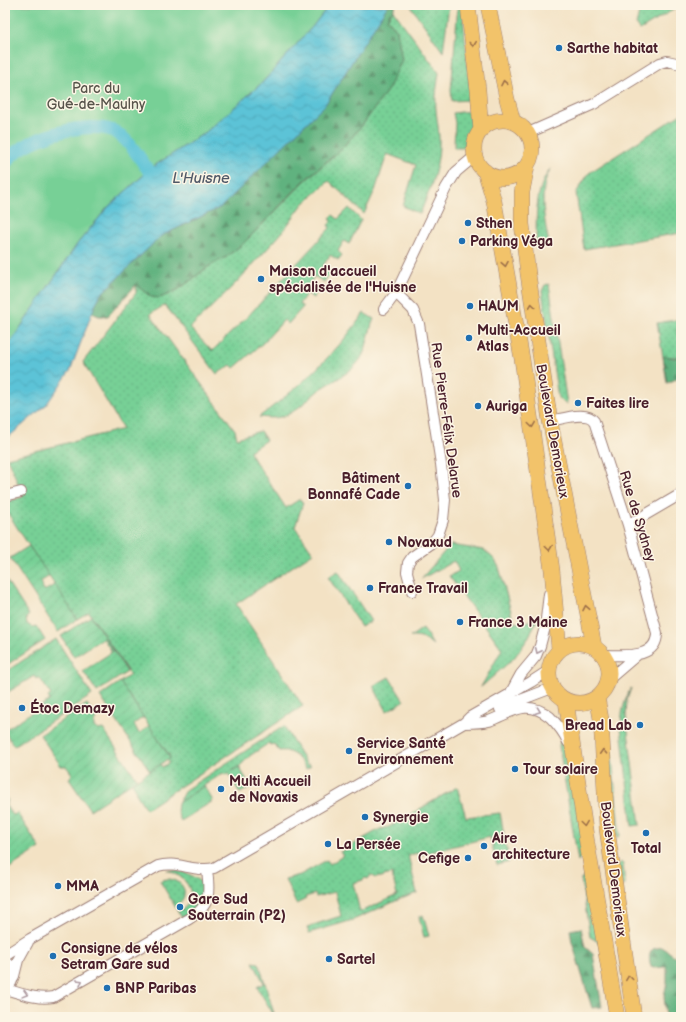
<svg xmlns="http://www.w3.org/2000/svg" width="686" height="1022" font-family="'Balsamiq Sans',sans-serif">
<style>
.grass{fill:url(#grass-dots);stroke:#607860;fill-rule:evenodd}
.forest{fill:url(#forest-firs);stroke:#566855}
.park{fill:#77d096;stroke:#607860}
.garden{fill:url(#garden-furrows);stroke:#607860}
.water{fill:url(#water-waves);stroke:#527181}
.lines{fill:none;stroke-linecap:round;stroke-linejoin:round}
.canal{stroke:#5bc3d7;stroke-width:13}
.street-casing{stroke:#9e8078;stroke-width:12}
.primary-casing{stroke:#9e8078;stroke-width:16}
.street{stroke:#fff;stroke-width:10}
.primary{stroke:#f2c36a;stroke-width:15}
.oneway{stroke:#9e714a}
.oneway2{stroke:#ae9aa0}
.poi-dot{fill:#1f6fb2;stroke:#fcf5e5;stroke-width:1.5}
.labels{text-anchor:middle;stroke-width:3;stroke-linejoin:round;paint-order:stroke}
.poi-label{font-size:14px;font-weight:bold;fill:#4a1f2b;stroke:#fcf5e5;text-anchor:start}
.park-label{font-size:14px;fill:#58544b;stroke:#fcf5e5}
.street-label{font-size:14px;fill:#4a1f2b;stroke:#fcf5e5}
.water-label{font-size:15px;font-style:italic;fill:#505867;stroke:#fcf5e5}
</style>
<defs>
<pattern id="grass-dots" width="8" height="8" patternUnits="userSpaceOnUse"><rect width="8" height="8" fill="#77d096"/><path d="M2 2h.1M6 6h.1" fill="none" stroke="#68b281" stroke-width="1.8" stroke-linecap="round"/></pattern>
<pattern id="forest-firs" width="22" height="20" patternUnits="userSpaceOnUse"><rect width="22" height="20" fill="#61b27f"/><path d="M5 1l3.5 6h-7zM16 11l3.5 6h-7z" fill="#529068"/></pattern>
<pattern id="garden-furrows" width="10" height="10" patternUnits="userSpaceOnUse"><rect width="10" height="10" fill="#77d096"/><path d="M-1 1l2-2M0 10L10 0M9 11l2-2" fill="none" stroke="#68b281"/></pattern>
<pattern id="water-waves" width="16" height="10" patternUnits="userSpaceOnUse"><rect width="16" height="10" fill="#5bc3d7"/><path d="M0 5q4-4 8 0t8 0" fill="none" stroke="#51a7b9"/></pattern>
</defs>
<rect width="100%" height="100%" fill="#fcf5e5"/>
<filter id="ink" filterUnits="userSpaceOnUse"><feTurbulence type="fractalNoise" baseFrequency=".025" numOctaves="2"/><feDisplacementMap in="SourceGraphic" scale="8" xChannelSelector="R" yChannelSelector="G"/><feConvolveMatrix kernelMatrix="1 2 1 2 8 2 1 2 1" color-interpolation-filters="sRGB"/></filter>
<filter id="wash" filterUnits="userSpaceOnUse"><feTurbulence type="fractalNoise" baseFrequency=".012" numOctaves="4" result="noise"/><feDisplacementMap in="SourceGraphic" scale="16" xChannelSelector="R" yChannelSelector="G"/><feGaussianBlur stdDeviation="0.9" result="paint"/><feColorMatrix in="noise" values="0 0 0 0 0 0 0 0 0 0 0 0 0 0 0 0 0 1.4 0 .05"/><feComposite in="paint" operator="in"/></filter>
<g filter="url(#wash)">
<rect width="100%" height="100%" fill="#f3e2c4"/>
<path class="grass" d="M 410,5 L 449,5 L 443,52 Z
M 458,5 L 462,5 L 471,100 L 452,101 L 451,90 Z
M 641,5 L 674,5 L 676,8 L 640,30 L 636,25 Z
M 393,10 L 439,73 C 437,86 435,97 436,110 C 437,122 440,134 439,147 C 438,171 429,192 420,214 L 403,206 L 416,165 L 387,154 L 376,188 L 364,214 L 329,181 L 303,204 L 280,235 L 236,283 L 190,328 L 212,351 L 247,317 L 330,228 L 328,225 L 332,221 L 330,218 L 333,215 L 338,219 L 349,208 L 361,220 L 349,244 L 344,241 L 338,251 L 342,255 L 338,260 L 330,255 L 323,266 L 331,271 L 324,282 L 314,276 L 308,287 L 316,293 L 313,298 L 307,293 L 299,304 L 303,307 L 288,324 L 284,320 L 262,344 L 234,368 L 231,365 L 217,374 L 165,305 L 150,314 L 235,430 L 237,438 L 260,431 L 266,440 L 250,451 L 251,455 L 286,508 L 300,499 L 303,503 L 295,527 L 313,553 L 236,604 L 303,706 L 146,809 L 135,792 L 137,791 L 132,783 L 160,764 L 162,767 L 169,763 L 167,760 L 170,757 L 120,682 L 130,675 L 89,612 L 77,619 L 5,509 L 5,502 L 23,497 L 13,471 L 7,458 L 123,429 L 83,362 L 136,293 L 136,285 L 151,297 L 170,294 L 182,287 L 208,267 L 226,257 L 243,244 L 258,229 L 305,181 L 339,151 L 361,127 L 389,88 L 397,30 L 387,19 Z
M 471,111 C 471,126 473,134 463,148 L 454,148 L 455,123 L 453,113 Z
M 681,114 L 681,233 L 584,249 L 576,193 L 589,173 Z
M 551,168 C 537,192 545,220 549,245 L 536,248 C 537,220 533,191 551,168 Z
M 549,284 L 567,404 L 558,398 L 542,291 L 545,285 Z
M 364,313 L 374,319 C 368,332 368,348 360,360 C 350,374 332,381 318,391 C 308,399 299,409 287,415 C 277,419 269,418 259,417 C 284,398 308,379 329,356 C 342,343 353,328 364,313 Z
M 681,319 L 681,328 L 677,329 L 677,334 L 681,340 L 681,356 C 674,358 669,356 663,357 L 657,323 Z
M 450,545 L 484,550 L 494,559 L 499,567 L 514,623 L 537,620 L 527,640 L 514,658 L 481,687 L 502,649 L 449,576 L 459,571 L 454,561 L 421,579 Z
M 338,571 L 371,621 L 361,627 L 328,577 Z
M 423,628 L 433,645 C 425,638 420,637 410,637 Z
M 389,677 L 404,701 L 387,711 L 373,686 Z
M 631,688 L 627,699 L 626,716 L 640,825 L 632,826 L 621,728 C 621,713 624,701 631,688 Z
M 284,726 L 307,765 L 309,764 L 311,766 L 306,769 C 300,759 292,749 279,751 L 274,744 L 271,745 L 269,743 L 251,755 L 239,767 L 225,775 L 223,773 L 178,803 L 185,790 Z
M 606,737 L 610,737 L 620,836 L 618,837 L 616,837 Z
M 563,739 L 565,740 L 588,849 L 578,861 L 559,746 L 560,741 Z
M 457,787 L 466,817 L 500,813 L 509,862 L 497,865 L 490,837 L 419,855 L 418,853 L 408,855 L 417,893 L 398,900 L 353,920 L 309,933 L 307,927 L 341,916 L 335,892 L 316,897 L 315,894 L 305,897 L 306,899 L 296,904 L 285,879 L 300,875 L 327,860 L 330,864 L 343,856 L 340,852 L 380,829 L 389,827 ZM 392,874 L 397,895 L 360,912 L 353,883 L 363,880 L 363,879 L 366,878 L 368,879 L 371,875 L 376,878 Z
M 620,862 L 623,864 L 625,885 L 621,886 L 618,865 Z
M 591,868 L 605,946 L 590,937 L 581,879 Z
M 166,870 C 180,870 199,875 205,888 C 202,904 195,910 182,918 L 160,881 C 177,873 194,892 178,904 L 182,910 C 201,894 185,875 166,870 Z
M 423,915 L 429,936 L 424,937 L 419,917 Z
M 253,962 L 259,963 L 275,1017 L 257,987 L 264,983 Z"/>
<path class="forest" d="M 388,5 L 396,5 L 387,19 L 397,30 L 402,60 L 389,88 L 361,127 L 339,151 L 304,181 L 243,244 L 226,257 L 208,267 L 182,287 L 170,294 L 159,298 L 151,297 L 136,285 L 108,316 L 99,316 L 92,313 L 100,295 L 161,236 L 221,207 L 325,105 Z
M 666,356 L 674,358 L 681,356 L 681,377 L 667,383 L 663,357 Z
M 581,928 L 585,947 L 593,954 L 602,1007 L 592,1008 L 572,942 L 570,930 Z
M 662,947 C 669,951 673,957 681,959 L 681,1017 L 666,1017 L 664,996 L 667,982 L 667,969 L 665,967 L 654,968 L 651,967 C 649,960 648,954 653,949 Z"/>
<path class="park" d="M 5,5 L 329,5 L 313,26 L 262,83 L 206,132 L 154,166 L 109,206 L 78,243 L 5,350 Z
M 239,767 L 251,787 L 240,793 L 228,773 Z
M 204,786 L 213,801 L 181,821 L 177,812 L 178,803 Z"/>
<path class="garden" d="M 29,546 L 50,577 L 48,577 L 40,582 L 44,590 L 46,590 L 53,586 L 54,583 L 77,619 L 58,632 L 10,558 Z
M 5,578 L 29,615 L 26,618 L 27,624 L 32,627 L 36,626 L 45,640 L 5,666 Z
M 91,616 L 127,672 L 97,692 L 83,671 L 112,652 L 103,638 L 74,657 L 61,636 Z
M 56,639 L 92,695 L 14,746 L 5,732 L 5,730 L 50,700 L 48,697 L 51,695 L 39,677 L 36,679 L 34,676 L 5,694 L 5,672 Z
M 120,682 L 144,718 L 142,718 L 134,724 L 138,732 L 140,733 L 148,727 L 149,725 L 170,758 L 150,771 L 100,696 Z
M 87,704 L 96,719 L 94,722 L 94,727 L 98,730 L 103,729 L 137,779 L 90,810 L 69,779 L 72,774 L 66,766 L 61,766 L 40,735 Z
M 5,796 L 8,801 L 6,803 L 6,806 L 12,814 L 14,815 L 17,813 L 40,848 L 8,869 L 5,865 Z"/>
<path class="water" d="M 329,5 L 388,5 L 325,105 L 221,207 L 161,236 L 100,295 L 92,313 L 70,371 L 46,405 L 5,440 L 5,350 L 78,243 L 109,206 L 154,166 L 206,132 L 262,83 L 313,26 Z"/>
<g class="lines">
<path class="canal" d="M 5,164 C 18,139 93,117 117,133 C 129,140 140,159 149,171"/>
</g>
</g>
<g filter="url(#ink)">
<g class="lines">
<g class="street-casing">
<path id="street" d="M 528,133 L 594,104 L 660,63 L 667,61 L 681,64
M 396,293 L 413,310 L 419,324 L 441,464 L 445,500 L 443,520 L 438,535 L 432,543 L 412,557 L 408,563 L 407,572 L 412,591
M 384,309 L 396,293 L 446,188 L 456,172 L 475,156
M 550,421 C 562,419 587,410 594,421 L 628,525 L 657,633 C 657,660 623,655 604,655
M 5,496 L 21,492
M 628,525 L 681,494
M 609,679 L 637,655
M 510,694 L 521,674 L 536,656 L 540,646 L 545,627 L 549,594
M 500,709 L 510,704 L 552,688
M 464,723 C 472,723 481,723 489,721 C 511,713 526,698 550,717 C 558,725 564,732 568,742
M 5,955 L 30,939 L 158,866 C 177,860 195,873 214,868 L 464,723 L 470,717 L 531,682 L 548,671
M 5,962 C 16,968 16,982 5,988
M 14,976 L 18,960 L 28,942
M 5,989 C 20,993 37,1000 53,997 L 189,919 C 211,906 210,893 207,870"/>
</g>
<g class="primary-casing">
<path id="primary" d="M 468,5 L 478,90 L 481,131
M 488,5 L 507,99 L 513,121
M474 149a29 29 0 1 1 58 0a29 29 0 1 1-58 0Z
M 527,166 L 522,192 L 522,224 L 528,274 L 550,421 L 594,646
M 485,171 L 494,201 L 522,359 L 552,570 L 559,649
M549 673a30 30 0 1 1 60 0a30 30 0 1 1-60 0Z
M 597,697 L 601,719 L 607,829 L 634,1017
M 566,701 L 587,843 L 617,1017"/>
</g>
<use href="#street" class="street"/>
<use href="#primary" class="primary"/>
</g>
<defs><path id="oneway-chevron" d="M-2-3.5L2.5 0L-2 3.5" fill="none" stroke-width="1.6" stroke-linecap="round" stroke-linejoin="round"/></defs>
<g class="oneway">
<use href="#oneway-chevron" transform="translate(473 44) rotate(83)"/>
<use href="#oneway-chevron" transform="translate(504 83) rotate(-101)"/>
<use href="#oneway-chevron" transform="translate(505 264) rotate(80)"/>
<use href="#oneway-chevron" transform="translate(532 306) rotate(-98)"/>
<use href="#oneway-chevron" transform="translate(532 425) rotate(82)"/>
<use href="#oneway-chevron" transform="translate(549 548) rotate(82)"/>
<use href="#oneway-chevron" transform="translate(586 608) rotate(-101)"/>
<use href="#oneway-chevron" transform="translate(603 752) rotate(-93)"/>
<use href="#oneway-chevron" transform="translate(584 824) rotate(82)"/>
<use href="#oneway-chevron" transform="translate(629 978) rotate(-98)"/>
</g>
<g class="oneway2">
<use href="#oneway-chevron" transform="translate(538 651) rotate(115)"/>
<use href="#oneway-chevron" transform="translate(538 711) rotate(20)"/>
<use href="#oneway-chevron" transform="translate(80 982) rotate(-30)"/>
<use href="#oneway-chevron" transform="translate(25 994) rotate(15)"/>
</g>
</g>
<g class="poi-dot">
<circle cx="559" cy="48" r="4"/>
<circle cx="468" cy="223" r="4"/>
<circle cx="462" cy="241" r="4"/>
<circle cx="261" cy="279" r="4"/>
<circle cx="470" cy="306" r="4"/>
<circle cx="469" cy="338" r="4"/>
<circle cx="578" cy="403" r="4"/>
<circle cx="478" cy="406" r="4"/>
<circle cx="408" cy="486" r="4"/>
<circle cx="389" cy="542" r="4"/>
<circle cx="370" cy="588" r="4"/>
<circle cx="460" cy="622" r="4"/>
<circle cx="22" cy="708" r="4"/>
<circle cx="640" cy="725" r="4"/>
<circle cx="349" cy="751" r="4"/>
<circle cx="515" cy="769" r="4"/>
<circle cx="221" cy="789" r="4"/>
<circle cx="365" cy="817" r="4"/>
<circle cx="646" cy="833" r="4"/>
<circle cx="328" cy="844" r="4"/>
<circle cx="484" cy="846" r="4"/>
<circle cx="468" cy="858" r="4"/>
<circle cx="58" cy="886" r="4"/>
<circle cx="180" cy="907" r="4"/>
<circle cx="53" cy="956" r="4"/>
<circle cx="329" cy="959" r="4"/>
<circle cx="107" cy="988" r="4"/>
</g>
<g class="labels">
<g class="poi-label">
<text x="567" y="53">Sarthe habitat</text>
<text x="476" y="228">Sthen</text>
<text x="470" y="246">Parking Véga</text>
<text x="269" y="276">Maison d'accueil<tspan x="269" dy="16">spécialisée de l'Huisne</tspan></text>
<text x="478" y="311">HAUM</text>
<text x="477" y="335">Multi-Accueil<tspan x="477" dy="16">Atlas</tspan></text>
<text x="586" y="408">Faites lire</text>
<text x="486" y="411">Auriga</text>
<text x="400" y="483" text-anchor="end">Bâtiment<tspan x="400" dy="16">Bonnafé Cade</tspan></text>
<text x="397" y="547">Novaxud</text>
<text x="378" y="593">France Travail</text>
<text x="468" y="627">France 3 Maine</text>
<text x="30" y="713">Étoc Demazy</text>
<text x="632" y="730" text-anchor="end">Bread Lab</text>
<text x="357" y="748">Service Santé<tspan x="357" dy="16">Environnement</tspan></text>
<text x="523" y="774">Tour solaire</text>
<text x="229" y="786">Multi Accueil<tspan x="229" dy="16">de Novaxis</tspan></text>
<text x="373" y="822">Synergie</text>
<text x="492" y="843">Aire<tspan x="492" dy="16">architecture</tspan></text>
<text x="336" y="849">La Persée</text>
<text x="646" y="853" text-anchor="middle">Total</text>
<text x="460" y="863" text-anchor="end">Cefige</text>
<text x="66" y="891">MMA</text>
<text x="188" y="904">Gare Sud<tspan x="188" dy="16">Souterrain (P2)</tspan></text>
<text x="61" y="953">Consigne de vélos<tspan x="61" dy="16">Setram Gare sud</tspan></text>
<text x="337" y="964">Sartel</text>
<text x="115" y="993">BNP Paribas</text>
</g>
<g class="park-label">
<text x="96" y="93">Parc du<tspan x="96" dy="16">Gué-de-Maulny</tspan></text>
</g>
<g class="street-label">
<text transform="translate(447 420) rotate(82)" y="5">Rue Pierre-Félix Delarue</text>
<text transform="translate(553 431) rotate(80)" y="5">Boulevard Demorieux</text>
<text transform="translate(638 516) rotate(73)" y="5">Rue de Sydney</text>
<text transform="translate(614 869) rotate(83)" y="5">Boulevard Demorieux</text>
</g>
<g class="water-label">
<text x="201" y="183">L'Huisne</text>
</g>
</g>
<rect width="686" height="1022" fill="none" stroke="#fcf5e5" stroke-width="20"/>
</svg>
